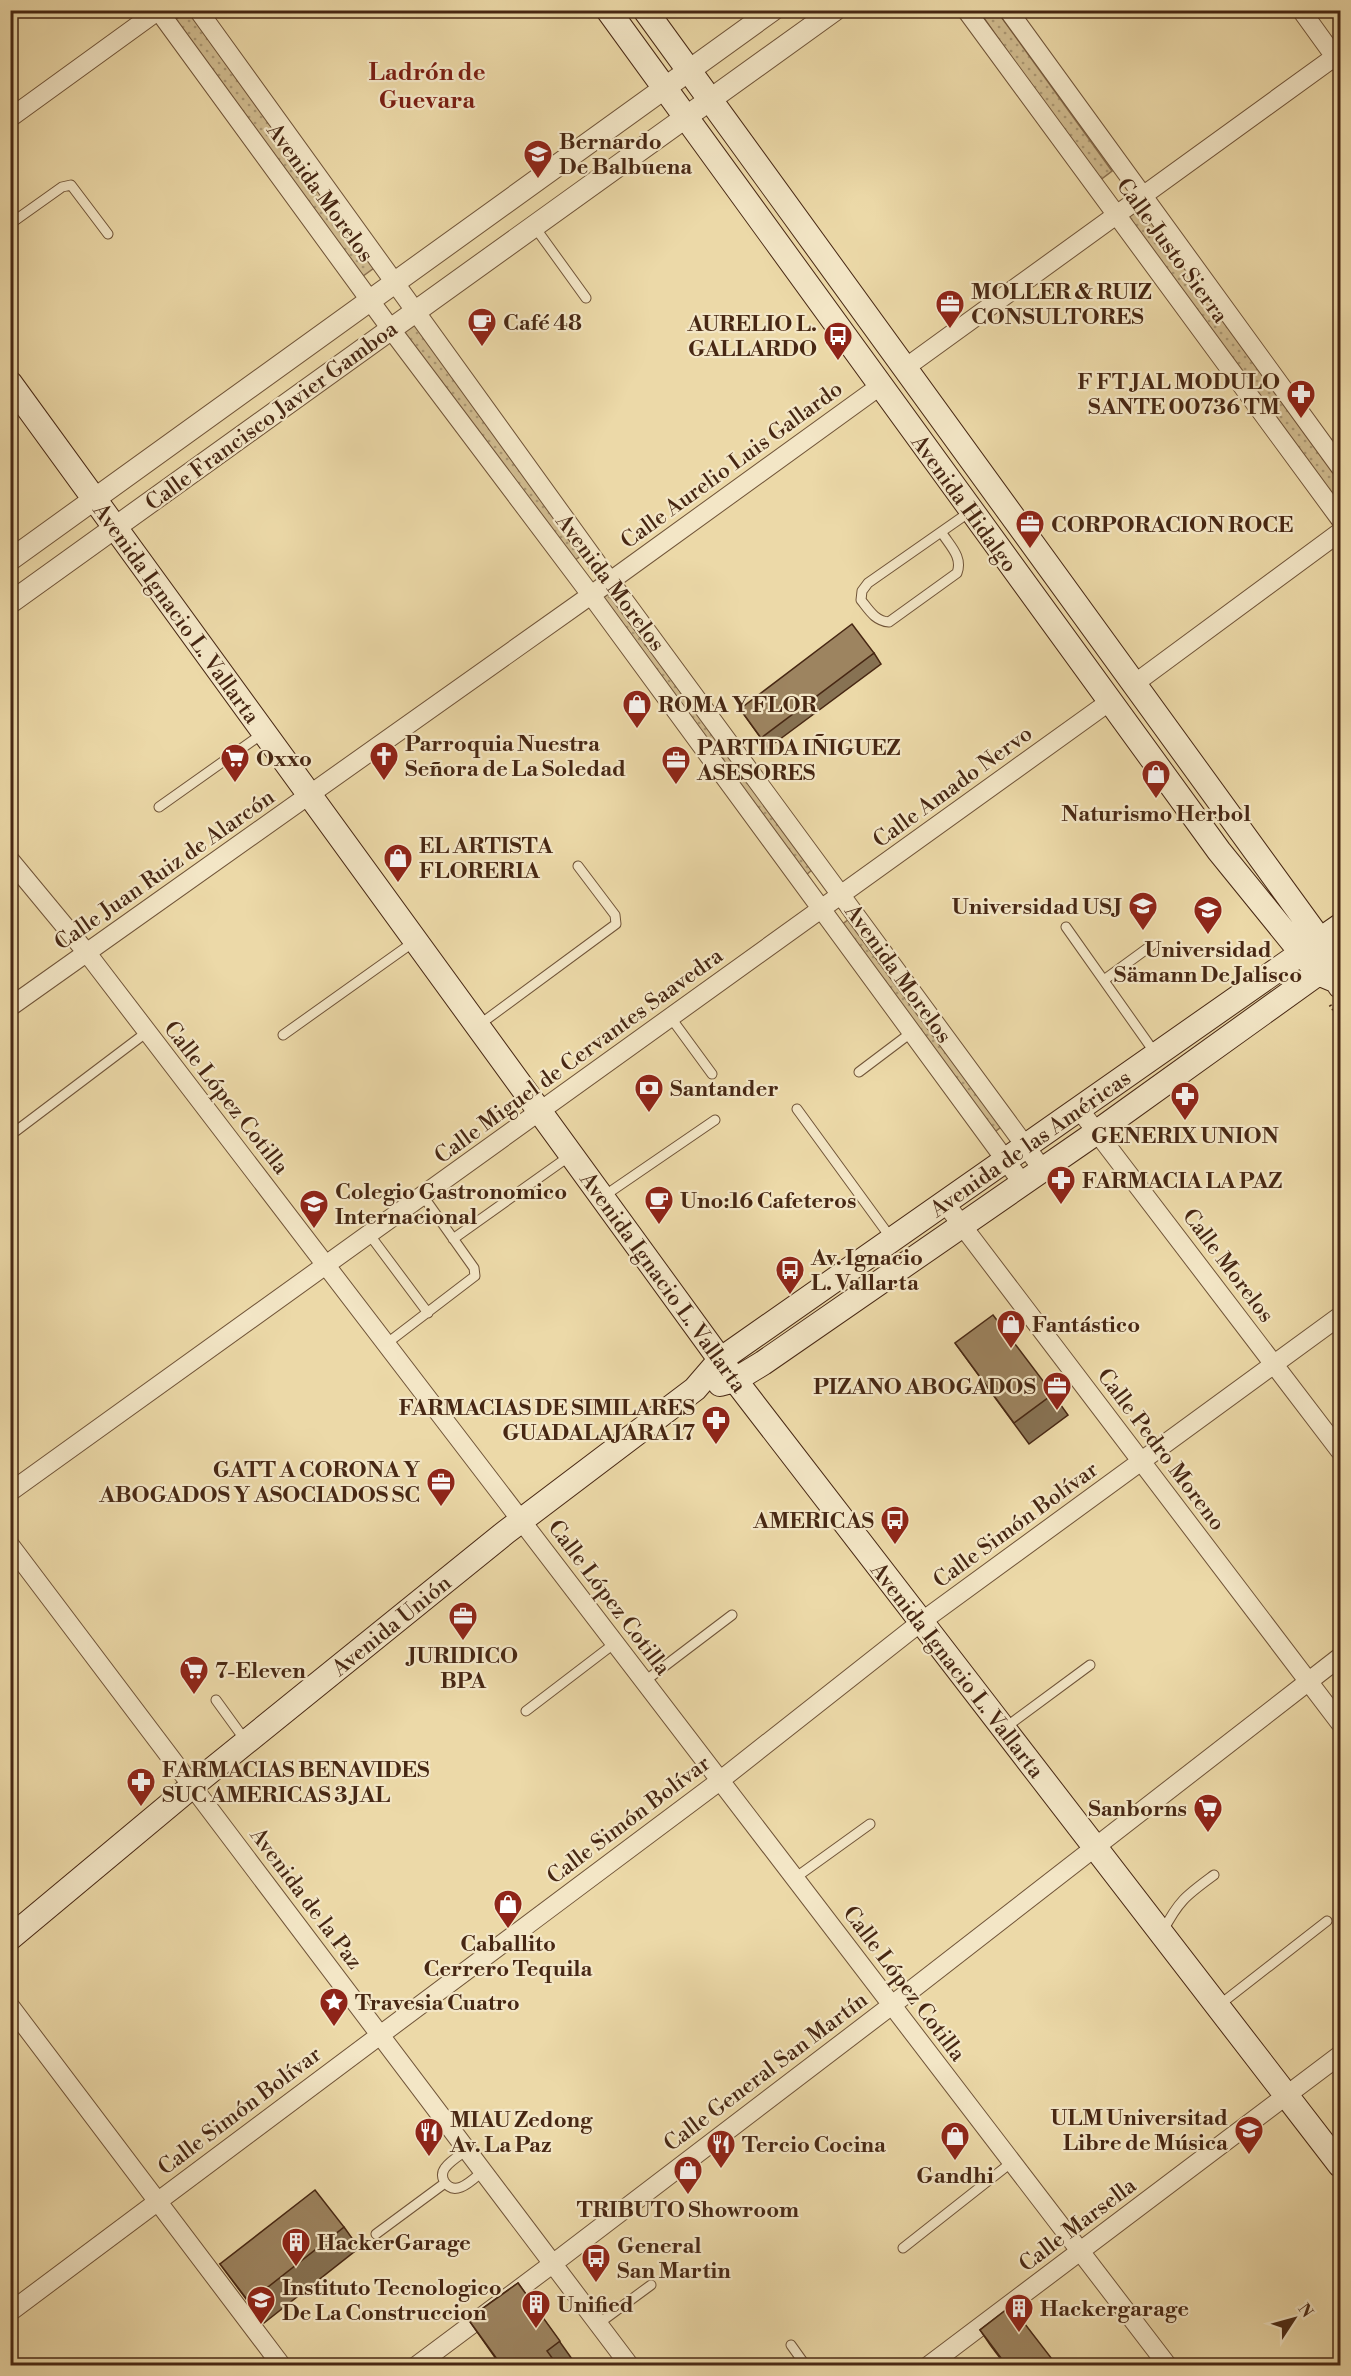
<svg xmlns="http://www.w3.org/2000/svg" width="1351" height="2376" font-family="'Libre Bodoni',serif">
<style>
.park{fill:url(#park-dots);stroke:#8c7151;stroke-width:1.5}
.lines{fill:none;stroke-linecap:round;stroke-linejoin:round}
.service-casing{stroke:#705438;stroke-width:11}
.minor-casing{stroke:#705438;stroke-width:20}
.tertiary-casing{stroke:#705438;stroke-width:23}
.secondary-casing{stroke:#472713;stroke-width:26}
.path{stroke:#472713;stroke-width:3;stroke-dasharray:1.5 3;stroke-linecap:butt}
.service{stroke:#f3e6c6;stroke-width:9}
.minor{stroke:#f3e6c6;stroke-width:18}
.tertiary{stroke:#f3e6c6;stroke-width:21}
.secondary{stroke:#f3e6c6;stroke-width:24}
.wall{fill:#877253;stroke:#472713;stroke-width:1.5}
.building{fill:#9d8460;stroke:#472713;stroke-width:1.5}
.labels{text-anchor:middle;stroke-width:4.5;stroke-linejoin:round;paint-order:stroke}
.poi-label{font-size:22px;font-weight:bold;fill:#472713;stroke:#f3e6c6;text-anchor:start}
.street-label{font-size:22px;fill:#472713;stroke:#f3e6c6}
.neighbourhood-label{font-size:24px;font-weight:bold;fill:#7a1f14;stroke:#f3e6c6}
</style>
<defs>
<pattern id="park-dots" width="8" height="8" patternUnits="userSpaceOnUse" patternTransform="scale(1.5)"><rect width="8" height="8" fill="#d0bb8f"/><path d="M2 2h.1M6 6h.1" fill="none" stroke="#ab9874" stroke-width="1.8" stroke-linecap="round"/></pattern>
</defs>
<rect width="100%" height="100%" fill="#ecd9a8"/>
<filter id="stains"><feTurbulence type="fractalNoise" baseFrequency=".00333" numOctaves="4"/><feColorMatrix values="0 0 0 0 .2 0 0 0 0 .09 0 0 0 0 .02 0 0 0 .5 -.17"/></filter>
<radialGradient id="worn" r=".72"><stop offset=".6" stop-color="#630" stop-opacity="0"/><stop offset="1" stop-color="#630" stop-opacity=".3"/></radialGradient>
<path class="park" d="M 188,11 L 374,268 L 359,279 L 172,22 Z
M 979,11 L 997,11 L 1112,171 L 1099,181 Z
M 1145,204 L 1340,476 L 1340,509 L 1126,217 Z
M 413,322 L 582,555 L 571,563 L 401,330 Z
M 610,592 L 813,869 L 805,876 L 602,599 Z
M 849,919 L 1001,1127 L 992,1134 L 840,926 Z"/>
<g class="lines">
<g class="service-casing">
<path id="service" d="M 10,224 L 62,187 L 71,185 L 108,234
M 534,226 L 586,298
M 942,533 C 950,546 963,557 957,573 L 889,622 C 875,621 869,610 861,600 L 862,591 L 868,583 L 971,511
M 159,807 L 262,734
M 1066,927 L 1155,1053
M 1104,980 L 1152,945
M 671,1018 L 712,1074
M 479,1025 L 616,924 L 615,915 L 578,866
M 283,1035 L 415,941
M 859,1072 L 912,1032
M 797,1109 L 891,1238
M 16,1131 L 147,1032
M 604,1196 L 715,1120
M 369,1234 L 428,1313
M 453,1239 L 571,1155
M 386,1344 L 475,1276 L 474,1268 L 423,1196
M 645,1681 L 732,1615
M 216,1700 L 245,1740
M 526,1711 L 615,1643
M 1006,1727 L 1090,1665
M 795,1878 L 870,1824
M 1163,1931 C 1179,1900 1187,1895 1214,1875
M 1218,2006 L 1327,1921
M 467,2150 C 460,2155 450,2161 445,2168 C 442,2172 442,2177 444,2181 C 455,2199 473,2179 483,2171
M 376,2234 L 445,2183
M 903,2248 L 1012,2162
M 598,2324 L 651,2285
M 791,2345 L 806,2366"/>
</g>
<g class="minor-casing">
<path id="minor" d="M 158,10 L 393,332 L 591,595 L 1023,1184
M 198,10 L 610,581 L 1043,1170
M 966,10 L 1340,519
M 1008,10 L 1340,467
M 1301,10 L 1340,64
M 10,118 L 159,10
M 905,368 L 1340,53
M 1134,684 L 1340,532
M 10,860 L 87,953 L 1168,2366
M 10,1007 L 591,595 L 880,386
M 1079,1109 L 1340,1451
M 945,1203 L 1340,1723
M 10,1492 L 1109,702
M 10,1545 L 630,2366
M 10,2006 L 282,2366
M 10,2312 L 713,1786 L 921,1622 L 1340,1316
M 416,2366 L 563,2256 L 892,2005 L 1340,1657
M 928,2366 L 1340,2055"/>
</g>
<g class="tertiary-casing">
<path id="tertiary" d="M 10,560 L 773,10
M 10,603 L 835,10"/>
</g>
<g class="secondary-casing">
<path id="secondary" d="M 608,10 L 1219,851 L 1318,973 L 1337,981
M 645,10 L 1320,940 L 1334,962 L 1337,981 L 1340,986
M 10,383 L 735,1380 L 1340,2165
M 720,1384 L 735,1380 L 763,1363 L 1097,1132 L 1331,964
M 10,1938 L 203,1777 L 506,1532 L 695,1389 L 720,1360 L 1340,926"/>
</g>
<path class="path" d="M 1330,1005 L 1340,1019"/>
<use href="#service" class="service"/>
<use href="#minor" class="minor"/>
<use href="#tertiary" class="tertiary"/>
<use href="#secondary" class="secondary"/>
</g>
<path class="wall" d="M 874,653 L 881,664 L 768,748 L 740,709 Z
M 955,1343 L 1053,1394 L 1068,1415 L 1029,1444 Z
M 344,2227 L 359,2248 L 264,2323 L 220,2264 Z
M 518,2283 L 577,2366 L 501,2366 L 468,2319 Z
M 1011,2306 L 1056,2366 L 1006,2366 L 991,2346 L 980,2330 Z"/>
<path class="building" d="M 852,624 L 874,653 L 761,738 L 740,709 Z
M 993,1315 L 1053,1394 L 1014,1423 L 955,1343 Z
M 315,2190 L 344,2227 L 249,2302 L 220,2264 Z
M 518,2283 L 560,2341 L 547,2351 L 558,2366 L 502,2366 L 468,2319 Z
M 1011,2306 L 1052,2359 L 1043,2366 L 1007,2366 L 980,2330 Z"/>
<defs>
<g id="school-pin" transform="scale(1.5)"><path d="M0 17L-7.5 6A9.5 9.5 0 1 1 7.5 6Z" fill="#8f2418" stroke="#f3e6c6"/><path d="M0-5L7-2L0 1L-7-2ZM-4 1L0 2.5L4 1V4Q0 6-4 4Z" fill="#fff"/></g>
<g id="office-pin" transform="scale(1.5)"><path d="M0 17L-7.5 6A9.5 9.5 0 1 1 7.5 6Z" fill="#8f2418" stroke="#f3e6c6"/><path d="M-6-3h4V-5.5h4V-3h4V5H-6ZM-1-4.5V-3h2v-1.5ZM-6 0V1H6V0Z" fill="#fff"/></g>
<g id="cafe-pin" transform="scale(1.5)"><path d="M0 17L-7.5 6A9.5 9.5 0 1 1 7.5 6Z" fill="#8f2418" stroke="#f3e6c6"/><path d="M-5.5-4.5H6V0H3Q3 3.5 0 3.5H-2.5Q-5.5 3.5-5.5 0ZM3-3.2v2h1.7v-2ZM-6 4.5H4V6H-6Z" fill="#fff"/></g>
<g id="bus-pin" transform="scale(1.5)"><path d="M0 17L-7.5 6A9.5 9.5 0 1 1 7.5 6Z" fill="#8f2418" stroke="#f3e6c6"/><path d="M-5-6H5V4H4V6H2V4H-2V6H-4V4H-5ZM-3.5-4V0h7V-4ZM-3.5 1.2v1.5H-2V1.2ZM2 1.2v1.5H3.5V1.2Z" fill="#fff"/></g>
<g id="pharmacy-pin" transform="scale(1.5)"><path d="M0 17L-7.5 6A9.5 9.5 0 1 1 7.5 6Z" fill="#8f2418" stroke="#f3e6c6"/><path d="M-2-6h4v4h4v4h-4v4h-4v-4h-4v-4h4Z" fill="#fff"/></g>
<g id="shop-pin" transform="scale(1.5)"><path d="M0 17L-7.5 6A9.5 9.5 0 1 1 7.5 6Z" fill="#8f2418" stroke="#f3e6c6"/><path d="M-5-2.5h2.3a2.7 3.5 0 0 1 5.4 0H5L5.5 6h-11ZM-1.5-2.5h3a1.5 2.3 0 0 0-3 0Z" fill="#fff"/></g>
<g id="church-pin" transform="scale(1.5)"><path d="M0 17L-7.5 6A9.5 9.5 0 1 1 7.5 6Z" fill="#8f2418" stroke="#f3e6c6"/><path d="M-1.2-6h2.4v3.5h3.3v2.4h-3.3V6h-2.4V-.1h-3.3v-2.4h3.3Z" fill="#fff"/></g>
<g id="supermarket-pin" transform="scale(1.5)"><path d="M0 17L-7.5 6A9.5 9.5 0 1 1 7.5 6Z" fill="#8f2418" stroke="#f3e6c6"/><path d="M-6-5.5h2.5l.6 2H6L4.5 2H-2.5L-4.4-4H-6ZM-1.5 3.2a1.3 1.3 0 1 0 .1 0ZM3 3.2a1.3 1.3 0 1 0 .1 0Z" fill="#fff"/></g>
<g id="university-pin" transform="scale(1.5)"><path d="M0 17L-7.5 6A9.5 9.5 0 1 1 7.5 6Z" fill="#8f2418" stroke="#f3e6c6"/><path d="M0-5L7-2L0 1L-7-2ZM-4 1L0 2.5L4 1V4Q0 6-4 4Z" fill="#fff"/></g>
<g id="bank-pin" transform="scale(1.5)"><path d="M0 17L-7.5 6A9.5 9.5 0 1 1 7.5 6Z" fill="#8f2418" stroke="#f3e6c6"/><path d="M-6-4H6V4H-6ZM0-2.3a2.3 2.3 0 1 0 0 4.6a2.3 2.3 0 1 0 0-4.6Z" fill="#fff"/></g>
<g id="sight-pin" transform="scale(1.5)"><path d="M0 17L-7.5 6A9.5 9.5 0 1 1 7.5 6Z" fill="#8f2418" stroke="#f3e6c6"/><path d="M0-6L1.8-2.2L6-1.7L2.9 1.2L3.7 5.4L0 3.3L-3.7 5.4L-2.9 1.2L-6-1.7L-1.8-2.2Z" fill="#fff"/></g>
<g id="restaurant-pin" transform="scale(1.5)"><path d="M0 17L-7.5 6A9.5 9.5 0 1 1 7.5 6Z" fill="#8f2418" stroke="#f3e6c6"/><path d="M-5-6h1v4h1v-4h1v4h1v-4h1v5L-1.5 .5V6h-2V.5L-5-1ZM5-6V6H3V1.5H1.5Q1.5-4 5-6Z" fill="#fff"/></g>
<g id="building-pin" transform="scale(1.5)"><path d="M0 17L-7.5 6A9.5 9.5 0 1 1 7.5 6Z" fill="#8f2418" stroke="#f3e6c6"/><path d="M-4-6H4V6H1V3H-1V6H-4ZM-2.5-4.3h1.7v1.8h-1.7ZM.8-4.3h1.7v1.8H.8ZM-2.5-1h1.7V.8h-1.7ZM.8-1h1.7V.8H.8Z" fill="#fff"/></g>
</defs>
<g fill-rule="evenodd">
<use href="#school-pin" x="538" y="154"/>
<use href="#office-pin" x="950" y="304"/>
<use href="#cafe-pin" x="482" y="322"/>
<use href="#bus-pin" x="838" y="336"/>
<use href="#pharmacy-pin" x="1301" y="394"/>
<use href="#office-pin" x="1030" y="524"/>
<use href="#shop-pin" x="637" y="704"/>
<use href="#church-pin" x="384" y="756"/>
<use href="#supermarket-pin" x="235" y="758"/>
<use href="#office-pin" x="676" y="760"/>
<use href="#shop-pin" x="1156" y="774"/>
<use href="#shop-pin" x="398" y="858"/>
<use href="#university-pin" x="1143" y="906"/>
<use href="#university-pin" x="1208" y="910"/>
<use href="#bank-pin" x="649" y="1088"/>
<use href="#pharmacy-pin" x="1185" y="1096"/>
<use href="#pharmacy-pin" x="1061" y="1180"/>
<use href="#cafe-pin" x="659" y="1200"/>
<use href="#university-pin" x="314" y="1204"/>
<use href="#bus-pin" x="790" y="1270"/>
<use href="#shop-pin" x="1011" y="1324"/>
<use href="#office-pin" x="1057" y="1386"/>
<use href="#pharmacy-pin" x="716" y="1420"/>
<use href="#office-pin" x="441" y="1482"/>
<use href="#bus-pin" x="895" y="1520"/>
<use href="#office-pin" x="463" y="1616"/>
<use href="#supermarket-pin" x="194" y="1670"/>
<use href="#pharmacy-pin" x="141" y="1782"/>
<use href="#supermarket-pin" x="1208" y="1808"/>
<use href="#shop-pin" x="508" y="1904"/>
<use href="#sight-pin" x="334" y="2002"/>
<use href="#university-pin" x="1249" y="2130"/>
<use href="#restaurant-pin" x="429" y="2132"/>
<use href="#shop-pin" x="955" y="2136"/>
<use href="#restaurant-pin" x="721" y="2144"/>
<use href="#shop-pin" x="688" y="2170"/>
<use href="#building-pin" x="296" y="2242"/>
<use href="#bus-pin" x="596" y="2258"/>
<use href="#university-pin" x="261" y="2300"/>
<use href="#building-pin" x="536" y="2304"/>
<use href="#building-pin" x="1019" y="2308"/>
</g>
<g class="labels">
<g class="poi-label">
<text x="559" y="149">Bernardo<tspan x="559" dy="25">De Balbuena</tspan></text>
<text x="971" y="299">MOLLER &amp; RUIZ<tspan x="971" dy="25">CONSULTORES</tspan></text>
<text x="503" y="330">Café 48</text>
<text x="817" y="331" text-anchor="end">AURELIO L.<tspan x="817" dy="25">GALLARDO</tspan></text>
<text x="1280" y="389" text-anchor="end">F FT JAL MODULO<tspan x="1280" dy="25">SANTE 00736 TM</tspan></text>
<text x="1051" y="532">CORPORACION ROCE</text>
<text x="658" y="712">ROMA Y FLOR</text>
<text x="405" y="751">Parroquia Nuestra<tspan x="405" dy="25">Señora de La Soledad</tspan></text>
<text x="697" y="755">PARTIDA IÑIGUEZ<tspan x="697" dy="25">ASESORES</tspan></text>
<text x="256" y="766">Oxxo</text>
<text x="1156" y="821" text-anchor="middle">Naturismo Herbol</text>
<text x="419" y="853">EL ARTISTA<tspan x="419" dy="25">FLORERIA</tspan></text>
<text x="1122" y="914" text-anchor="end">Universidad USJ</text>
<text x="1208" y="957" text-anchor="middle">Universidad<tspan x="1208" dy="25">Sämann De Jalisco</tspan></text>
<text x="670" y="1096">Santander</text>
<text x="1185" y="1143" text-anchor="middle">GENERIX UNION</text>
<text x="1082" y="1188">FARMACIA LA PAZ</text>
<text x="335" y="1199">Colegio Gastronomico<tspan x="335" dy="25">Internacional</tspan></text>
<text x="680" y="1208">Uno:16 Cafeteros</text>
<text x="811" y="1265">Av. Ignacio<tspan x="811" dy="25">L. Vallarta</tspan></text>
<text x="1032" y="1332">Fantástico</text>
<text x="1036" y="1394" text-anchor="end">PIZANO ABOGADOS</text>
<text x="695" y="1415" text-anchor="end">FARMACIAS DE SIMILARES<tspan x="695" dy="25">GUADALAJARA 17</tspan></text>
<text x="420" y="1477" text-anchor="end">GATT A CORONA Y<tspan x="420" dy="25">ABOGADOS Y ASOCIADOS SC</tspan></text>
<text x="874" y="1528" text-anchor="end">AMERICAS</text>
<text x="463" y="1663" text-anchor="middle">JURIDICO<tspan x="463" dy="25">BPA</tspan></text>
<text x="215" y="1678">7-Eleven</text>
<text x="162" y="1777">FARMACIAS BENAVIDES<tspan x="162" dy="25">SUC AMERICAS 3 JAL</tspan></text>
<text x="1187" y="1816" text-anchor="end">Sanborns</text>
<text x="508" y="1951" text-anchor="middle">Caballito<tspan x="508" dy="25">Cerrero Tequila</tspan></text>
<text x="355" y="2010">Travesia Cuatro</text>
<text x="1228" y="2125" text-anchor="end">ULM Universitad<tspan x="1228" dy="25">Libre de Música</tspan></text>
<text x="450" y="2127">MIAU Zedong<tspan x="450" dy="25">Av. La Paz</tspan></text>
<text x="742" y="2152">Tercio Cocina</text>
<text x="955" y="2183" text-anchor="middle">Gandhi</text>
<text x="688" y="2217" text-anchor="middle">TRIBUTO Showroom</text>
<text x="317" y="2250">HackerGarage</text>
<text x="617" y="2253">General<tspan x="617" dy="25">San Martin</tspan></text>
<text x="282" y="2295">Instituto Tecnologico<tspan x="282" dy="25">De La Construccion</tspan></text>
<text x="557" y="2312">Unified</text>
<text x="1040" y="2316">Hackergarage</text>
</g>
<g class="street-label">
<text transform="translate(321 192) rotate(54)" y="8">Avenida Morelos</text>
<text transform="translate(1173 250) rotate(54)" y="8">Calle Justo Sierra</text>
<text transform="translate(271 415) rotate(-36)" y="8">Calle Francisco Javier Gamboa</text>
<text transform="translate(731 464) rotate(-36)" y="8">Calle Aurelio Luis Gallardo</text>
<text transform="translate(965 503) rotate(54)" y="8">Avenida Hidalgo</text>
<text transform="translate(611 582) rotate(53)" y="8">Avenida Morelos</text>
<text transform="translate(177 613) rotate(54)" y="8">Avenida Ignacio L. Vallarta</text>
<text transform="translate(952 786) rotate(-36)" y="8">Calle Amado Nervo</text>
<text transform="translate(164 869) rotate(-35)" y="8">Calle Juan Ruiz de Alarcón</text>
<text transform="translate(899 973) rotate(54)" y="8">Avenida Morelos</text>
<text transform="translate(578 1055) rotate(-36)" y="8">Calle Miguel de Cervantes Saavedra</text>
<text transform="translate(227 1097) rotate(52)" y="8">Calle López Cotilla</text>
<text transform="translate(1030 1143) rotate(-35)" y="8">Avenida de las Américas</text>
<text transform="translate(1229 1265) rotate(53)" y="8">Calle Morelos</text>
<text transform="translate(664 1282) rotate(54)" y="8">Avenida Ignacio L. Vallarta</text>
<text transform="translate(1162 1449) rotate(53)" y="8">Calle Pedro Moreno</text>
<text transform="translate(1015 1524) rotate(-36)" y="8">Calle Simón Bolívar</text>
<text transform="translate(610 1597) rotate(53)" y="8">Calle López Cotilla</text>
<text transform="translate(391 1625) rotate(-39)" y="8">Avenida Unión</text>
<text transform="translate(958 1670) rotate(52)" y="8">Avenida Ignacio L. Vallarta</text>
<text transform="translate(628 1819) rotate(-37)" y="8">Calle Simón Bolívar</text>
<text transform="translate(307 1898) rotate(53)" y="8">Avenida de la Paz</text>
<text transform="translate(905 1983) rotate(53)" y="8">Calle López Cotilla</text>
<text transform="translate(765 2071) rotate(-37)" y="8">Calle General San Martín</text>
<text transform="translate(239 2110) rotate(-37)" y="8">Calle Simón Bolívar</text>
<text transform="translate(1077 2224) rotate(-37)" y="8">Calle Marsella</text>
</g>
<g class="neighbourhood-label">
<text x="427" y="80">Ladrón de<tspan x="427" dy="28">Guevara</tspan></text>
</g>
</g>
<rect width="1351" height="2376" fill="none" stroke="#ecd9a8" stroke-width="36"/>
<rect x="12" y="12" width="1327" height="2352" fill="none" stroke="#472713" stroke-width="3"/>
<rect x="18" y="18" width="1315" height="2340" fill="none" stroke="#472713" stroke-width="1.5"/>
<g transform="translate(1294 2319) rotate(54)" stroke="#f3e6c6" stroke-width="4.5" paint-order="stroke">
<path d="M0-4.5L10 22L0 15L-10 22Z" fill="#472713"/>
<text y="-9" font-size="16" font-weight="bold" text-anchor="middle" fill="#472713">N</text>
</g>
<rect width="100%" height="100%" filter="url(#stains)"/>
<rect width="100%" height="100%" fill="url(#worn)"/>
</svg>
